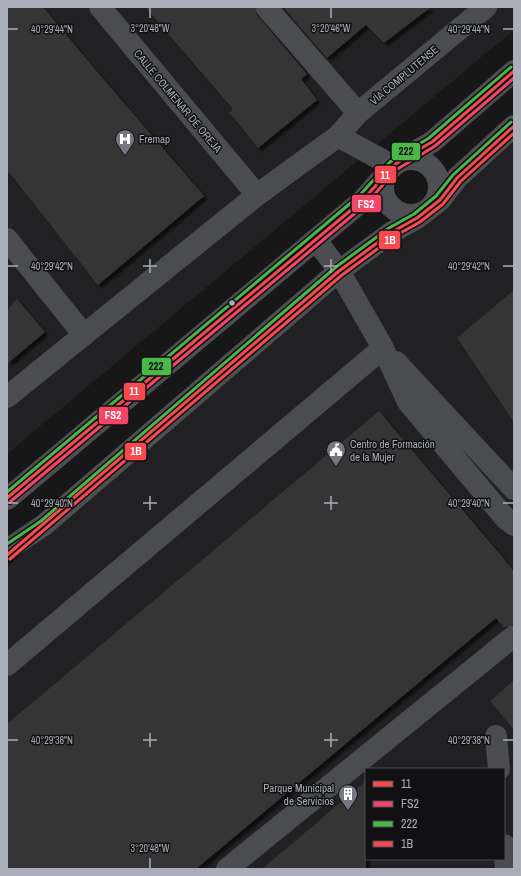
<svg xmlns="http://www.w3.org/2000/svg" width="521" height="876" font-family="'Archivo Narrow',sans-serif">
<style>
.built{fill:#212123;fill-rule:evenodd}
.building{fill:#353536;filter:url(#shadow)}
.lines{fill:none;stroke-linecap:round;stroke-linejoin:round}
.minor{stroke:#4b4c50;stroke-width:22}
.major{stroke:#4d4f52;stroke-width:22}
.bus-1-casing{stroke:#111113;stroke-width:6}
.bus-2-casing{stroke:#111113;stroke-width:6}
.bus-3-casing{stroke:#111113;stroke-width:6}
.bus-4-casing{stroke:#111113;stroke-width:6}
.bus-1{stroke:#f64950;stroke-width:3}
.bus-2{stroke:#f34667;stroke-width:3}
.bus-3{stroke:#4ab747;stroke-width:3}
.bus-4{stroke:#f64950;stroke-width:3}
.ticks{fill:none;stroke:#a8adb8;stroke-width:1.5}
.bus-dot{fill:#a8adb8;stroke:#111113;stroke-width:1.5}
.labels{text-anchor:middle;stroke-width:3;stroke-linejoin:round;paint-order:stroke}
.street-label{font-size:11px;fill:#a8adb8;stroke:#111113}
.poi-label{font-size:11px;fill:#a8adb8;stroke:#111113;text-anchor:start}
.ticks-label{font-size:10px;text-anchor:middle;fill:#a8adb8;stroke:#111113;stroke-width:3;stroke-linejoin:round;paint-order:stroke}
.line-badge{stroke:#111113;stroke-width:1.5}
.badge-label{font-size:11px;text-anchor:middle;font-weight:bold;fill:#fff}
.pale-badge-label{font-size:11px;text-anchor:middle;font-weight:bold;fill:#111}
</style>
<defs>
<filter id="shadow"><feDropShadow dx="3.5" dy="3.5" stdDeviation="1" flood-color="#0009"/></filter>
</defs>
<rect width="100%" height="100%" fill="#171717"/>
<path class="built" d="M 7,7 L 514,7 L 514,30 L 7,454 Z
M 514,126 L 514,869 L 7,869 L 7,567 ZM 366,769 L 504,769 L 504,859 L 366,859 Z"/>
<path class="building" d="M 7,7 L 43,7 L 99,74 L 204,196 L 98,285 L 7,170 Z
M 145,7 L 254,7 L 257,15 L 307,74 L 301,79 L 317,100 L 258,148 L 229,112 L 233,109 Z
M 283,7 L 431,7 L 384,43 L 366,25 L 327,58 Z
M 514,290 L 514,422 L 457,338 Z
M 17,299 L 45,332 L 7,364 L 7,311 Z
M 379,411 L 514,571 L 514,624 L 504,628 L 496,618 L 196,869 L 7,869 L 7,724 Z
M 514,680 L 514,730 L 490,701 Z
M 366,781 L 366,869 L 262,869 Z"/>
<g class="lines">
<path class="minor" d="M 100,7 L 257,195
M 266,7 L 358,113
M 338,136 L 358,113 L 486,7
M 7,239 L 84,335
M 316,240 L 339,271 L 383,348 L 408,402 L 506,519 L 514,525
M 396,362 L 514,489
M 7,397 L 257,195 L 338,136 L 393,166
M 7,665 L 383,348
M 496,736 L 499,769
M 504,845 L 506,869
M 227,869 L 514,636"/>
<path class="major" d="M383 187a28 28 0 1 1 56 0a28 28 0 1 1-56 0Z
M 7,499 L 363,200 L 393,166 L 404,158 L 432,142 L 514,71
M 7,550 L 44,525 L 339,271 L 392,232 L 417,218 L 440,200 L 457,178 L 514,126"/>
<g class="bus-1-casing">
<path id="bus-1" d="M 7,498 L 363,200 L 393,166 L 404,158 L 432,142 L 514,71
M 7,555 L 339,271 L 392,232 L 417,218 L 440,200 L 457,178 L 514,126"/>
</g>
<g class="bus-2-casing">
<path id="bus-2" d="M 10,502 L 366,204 L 396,170 L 435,146 L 514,78"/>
</g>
<g class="bus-3-casing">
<path id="bus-3" d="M 7,492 L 359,196 L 390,162 L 402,154 L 429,138 L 511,67
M 7,544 L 41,521 L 336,267 L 389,228 L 414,214 L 436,196 L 453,175 L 511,122"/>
</g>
<g class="bus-4-casing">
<path id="bus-4" d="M 10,559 L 342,275 L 395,236 L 420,222 L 443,204 L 461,181 L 514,133"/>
</g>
<use href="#bus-1" class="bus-1"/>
<use href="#bus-2" class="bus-2"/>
<use href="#bus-3" class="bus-3"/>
<use href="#bus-4" class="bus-4"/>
</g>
<path class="ticks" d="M 150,8 L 150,18M 331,8 L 331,18M 8,29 L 18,29M 503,29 L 513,29M 150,259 L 150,273M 331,259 L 331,273M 8,266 L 18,266M 143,266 L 157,266M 324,266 L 338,266M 503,266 L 513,266M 150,496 L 150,510M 331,496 L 331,510M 8,503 L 18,503M 143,503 L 157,503M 324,503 L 338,503M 503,503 L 513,503M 150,733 L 150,747M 331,733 L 331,747M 8,740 L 18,740M 143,740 L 157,740M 324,740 L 338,740M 503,740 L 513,740M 150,858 L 150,868"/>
<defs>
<g id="hospital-pin" transform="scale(1)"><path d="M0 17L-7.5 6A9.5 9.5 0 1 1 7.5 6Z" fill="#757880" stroke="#111113"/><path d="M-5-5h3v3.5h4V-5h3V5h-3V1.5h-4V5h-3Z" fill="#fff"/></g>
<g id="civic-pin" transform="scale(1)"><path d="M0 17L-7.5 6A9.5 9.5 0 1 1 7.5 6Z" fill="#757880" stroke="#111113"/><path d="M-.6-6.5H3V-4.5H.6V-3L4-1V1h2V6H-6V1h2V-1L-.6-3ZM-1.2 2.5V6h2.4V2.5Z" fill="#fff"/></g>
<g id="building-pin" transform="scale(1)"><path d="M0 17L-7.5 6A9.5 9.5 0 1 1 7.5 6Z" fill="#757880" stroke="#111113"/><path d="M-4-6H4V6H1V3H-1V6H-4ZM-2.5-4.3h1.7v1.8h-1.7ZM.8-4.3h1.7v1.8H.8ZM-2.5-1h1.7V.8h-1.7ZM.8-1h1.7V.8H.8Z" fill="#fff"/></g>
</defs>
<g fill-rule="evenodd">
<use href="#hospital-pin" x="125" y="139"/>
<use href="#civic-pin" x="336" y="450"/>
<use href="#building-pin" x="348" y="794"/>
</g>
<circle class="bus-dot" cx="232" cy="303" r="3.5"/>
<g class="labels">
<g class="street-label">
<text transform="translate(404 75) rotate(-40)" y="4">VÍA COMPLUTENSE</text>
<text transform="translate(178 101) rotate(50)" y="4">CALLE COLMENAR DE OREJA</text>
</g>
<g class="poi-label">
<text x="139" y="143">Fremap</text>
<text x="350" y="448">Centro de Formación<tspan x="350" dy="13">de la Mujer</tspan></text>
<text x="334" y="792" text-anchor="end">Parque Municipal<tspan x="334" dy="13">de Servicios</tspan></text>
</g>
</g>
<g class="ticks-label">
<text x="150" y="32">3°20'48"W</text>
<text x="331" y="32">3°20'46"W</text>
<text x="52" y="33">40°29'44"N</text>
<text x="469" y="33">40°29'44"N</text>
<text x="52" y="270">40°29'42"N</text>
<text x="469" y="270">40°29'42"N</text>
<text x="52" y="507">40°29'40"N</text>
<text x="469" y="507">40°29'40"N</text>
<text x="52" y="744">40°29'38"N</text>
<text x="469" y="744">40°29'38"N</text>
<text x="150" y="852">3°20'48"W</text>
</g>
<g class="line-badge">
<rect x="391" y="142" width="30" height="19" rx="4" fill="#4ab747"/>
<rect x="374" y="165" width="23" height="19" rx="4" fill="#f64950"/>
<rect x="351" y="194" width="31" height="19" rx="4" fill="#f34667"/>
<rect x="378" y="230" width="23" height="20" rx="4" fill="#f64950"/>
<rect x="141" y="357" width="31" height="19" rx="4" fill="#4ab747"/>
<rect x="123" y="382" width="23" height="19" rx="4" fill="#f64950"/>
<rect x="98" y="406" width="31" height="19" rx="4" fill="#f34667"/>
<rect x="124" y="442" width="23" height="19" rx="4" fill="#f64950"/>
</g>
<g class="badge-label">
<text x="385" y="179">11</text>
<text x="366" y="208">FS2</text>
<text x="390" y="244">1B</text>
<text x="134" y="395">11</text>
<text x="113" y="419">FS2</text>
<text x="136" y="455">1B</text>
</g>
<g class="pale-badge-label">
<text x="406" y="155">222</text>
<text x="156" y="370">222</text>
</g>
<rect width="521" height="876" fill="none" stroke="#a8adb8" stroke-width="16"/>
<rect x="365" y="768" width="140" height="92" fill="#111113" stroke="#4d4f55"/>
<rect x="373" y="781" width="20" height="6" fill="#f64950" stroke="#4d4f55"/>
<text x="401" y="788" font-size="12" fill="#a8adb8">11</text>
<rect x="373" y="801" width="20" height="6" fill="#f34667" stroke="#4d4f55"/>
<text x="401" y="808" font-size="12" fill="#a8adb8">FS2</text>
<rect x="373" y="821" width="20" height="6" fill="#4ab747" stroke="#4d4f55"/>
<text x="401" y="828" font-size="12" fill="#a8adb8">222</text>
<rect x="373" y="841" width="20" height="6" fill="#f64950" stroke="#4d4f55"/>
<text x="401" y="848" font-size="12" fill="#a8adb8">1B</text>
</svg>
